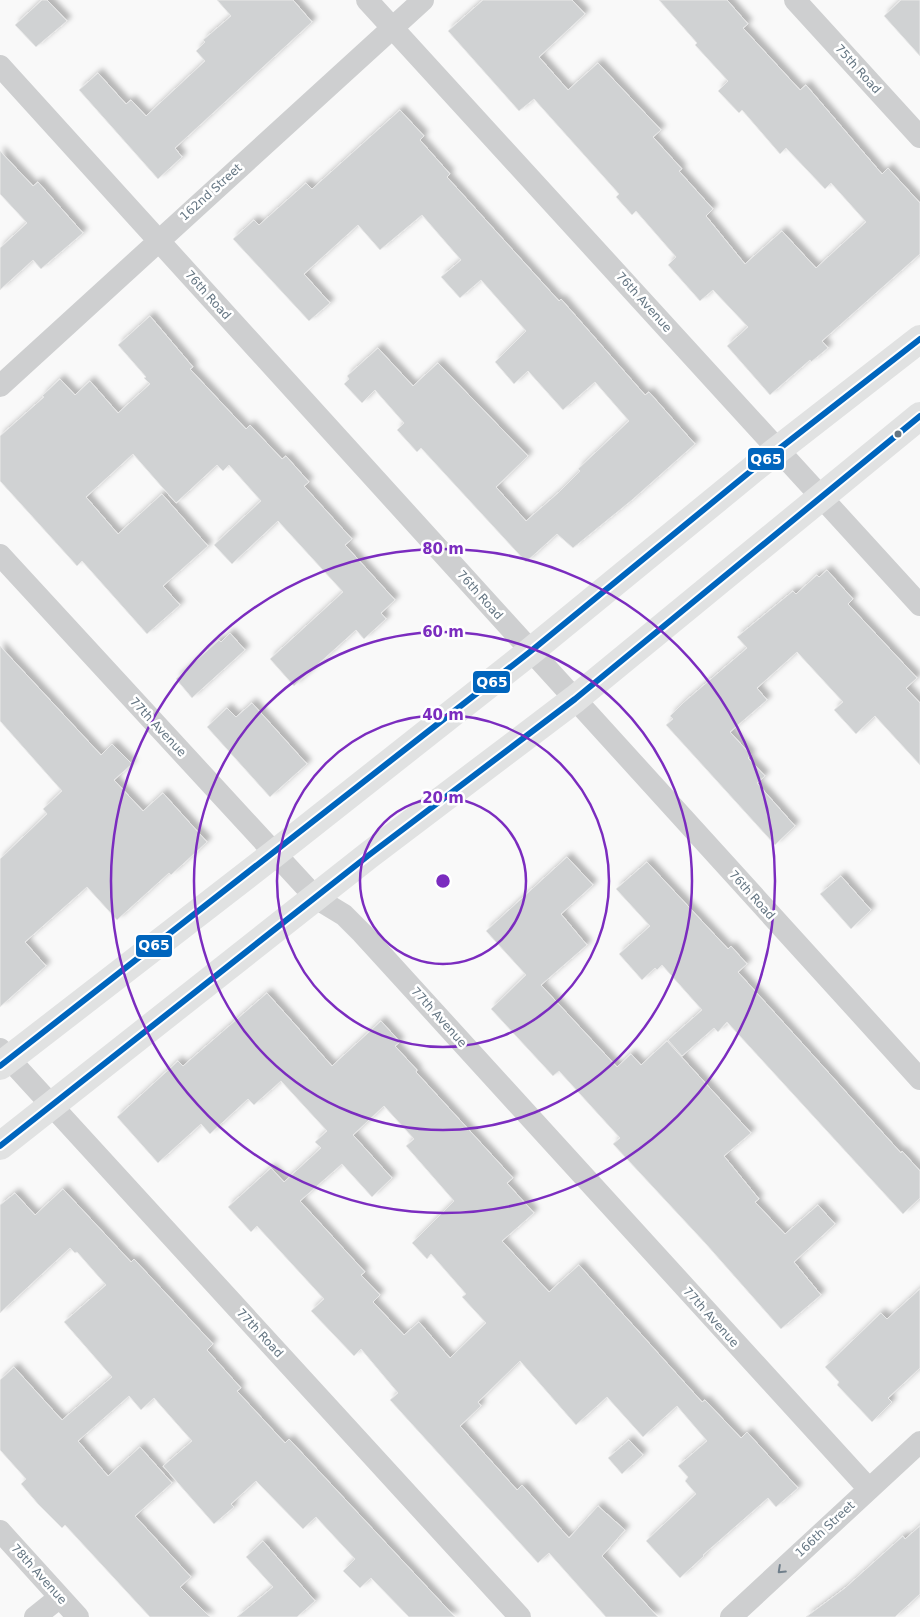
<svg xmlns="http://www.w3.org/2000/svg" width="920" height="1617" font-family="'DejaVu Sans',sans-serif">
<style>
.building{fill:#d0d2d3;stroke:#e8e8e8;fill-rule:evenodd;filter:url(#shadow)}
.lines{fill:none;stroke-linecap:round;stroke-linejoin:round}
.street{stroke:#cecfd0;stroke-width:22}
.secondary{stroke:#e1e2e2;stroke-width:28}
.bus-1-casing{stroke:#fff;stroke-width:10}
.bus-1{stroke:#0065bd;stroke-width:6}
.oneway{stroke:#707f8b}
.ring{fill:none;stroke:#7b2cbf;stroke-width:2.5}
.bus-dot{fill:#657683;stroke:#fff;stroke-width:2}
.labels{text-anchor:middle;stroke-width:5;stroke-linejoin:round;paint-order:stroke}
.street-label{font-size:12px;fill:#657683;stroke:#fff}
.centre{fill:#7b2cbf;stroke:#fff;stroke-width:2.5}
.ring-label{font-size:15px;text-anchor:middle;font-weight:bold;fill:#7b2cbf;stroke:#fff;stroke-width:5;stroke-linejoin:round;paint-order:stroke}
.line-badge{stroke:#fff;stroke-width:2}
.badge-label{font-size:14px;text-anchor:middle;font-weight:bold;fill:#fff}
</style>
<defs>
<filter id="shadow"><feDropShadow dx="4.5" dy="-4.5" stdDeviation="2.5" flood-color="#0004"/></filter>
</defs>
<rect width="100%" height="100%" fill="#f9f9f9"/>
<path class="building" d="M 42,0 L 47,0 L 67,21 L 36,47 L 15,25 Z
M 217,0 L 293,0 L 312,22 L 175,148 L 182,157 L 158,179 L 79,90 L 98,73 L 126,104 L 131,100 L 146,116 L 205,61 L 196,51 L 205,42 L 203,40 L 231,16 Z
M 483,0 L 572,0 L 585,14 L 539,57 L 568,90 L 598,63 L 661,130 L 653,137 L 682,169 L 679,171 L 713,209 L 706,216 L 745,264 L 782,231 L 816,268 L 866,222 L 831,183 L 825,189 L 786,148 L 780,154 L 742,110 L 739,113 L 718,91 L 728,81 L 695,45 L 697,43 L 659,0 L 727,0 L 748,24 L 743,28 L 800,90 L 806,85 L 882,174 L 888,168 L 920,203 L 920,254 L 822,341 L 828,348 L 811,362 L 810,360 L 770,395 L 727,346 L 748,327 L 713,290 L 700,301 L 668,265 L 676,257 L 636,211 L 632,215 L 616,197 L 619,194 L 534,99 L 519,111 L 448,31 Z
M 901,0 L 920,0 L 920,56 L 884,16 Z
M 400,110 L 424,136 L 420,140 L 450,174 L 447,177 L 559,301 L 561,299 L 645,395 L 649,392 L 695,444 L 632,500 L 573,548 L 557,534 L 526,562 L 421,448 L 417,452 L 397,430 L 404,423 L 375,390 L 362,403 L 344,384 L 349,379 L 347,376 L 378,348 L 413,386 L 438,363 L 528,456 L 496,487 L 526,521 L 558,493 L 580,471 L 578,469 L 629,421 L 595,382 L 563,410 L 528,371 L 514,384 L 495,362 L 526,331 L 481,280 L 460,298 L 441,277 L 461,260 L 422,215 L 380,250 L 358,225 L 304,274 L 330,303 L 309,321 L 233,239 L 254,220 L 259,225 L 306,183 L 312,189 Z
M 0,151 L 33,186 L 38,182 L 83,233 L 41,269 L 33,260 L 0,290 L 0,248 L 27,223 L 0,194 Z
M 150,316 L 193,367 L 190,369 L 246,429 L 250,425 L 282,459 L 286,456 L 309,482 L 304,486 L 352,539 L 345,545 L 395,600 L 381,613 L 386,619 L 364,639 L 356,630 L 294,686 L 270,659 L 343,592 L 278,521 L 232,564 L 214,545 L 261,501 L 229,465 L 223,471 L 217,465 L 176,503 L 133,454 L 86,497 L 118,534 L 162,494 L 208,546 L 163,586 L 180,605 L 147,634 L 82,561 L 77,566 L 0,481 L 0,436 L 44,397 L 42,396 L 60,379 L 75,395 L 90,381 L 118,413 L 150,384 L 144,378 L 146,377 L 118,345 Z
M 827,570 L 853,599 L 848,604 L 917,678 L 906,688 L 920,703 L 920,765 L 875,716 L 856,734 L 834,710 L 843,702 L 797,652 L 757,688 L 767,700 L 730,732 L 751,755 L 748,758 L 765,776 L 757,783 L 795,826 L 775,845 L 666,725 L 673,719 L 670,716 L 683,703 L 747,648 L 737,637 L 793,591 L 796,594 L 817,575 L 819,577 Z
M 230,633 L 245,650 L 192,698 L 176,679 L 219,640 L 221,642 Z
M 0,646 L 101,755 L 112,744 L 132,764 L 114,780 L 143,811 L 163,793 L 207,842 L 171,875 L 169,873 L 117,920 L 87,887 L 25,942 L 46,966 L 0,1007 L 0,859 L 47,814 L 43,809 L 62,791 L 0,721 Z
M 252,703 L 307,764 L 270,797 L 207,727 L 227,708 L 236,717 Z
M 567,857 L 593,885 L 561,914 L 587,945 L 541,985 L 617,1067 L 631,1054 L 641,1065 L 667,1041 L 751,1133 L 724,1156 L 759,1199 L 755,1202 L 785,1234 L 818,1205 L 835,1224 L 794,1262 L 821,1295 L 781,1329 L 706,1244 L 613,1144 L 620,1138 L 559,1071 L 553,1076 L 491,1009 L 526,975 L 486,931 Z
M 647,862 L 728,949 L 731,946 L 747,964 L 738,972 L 901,1153 L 902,1151 L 920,1171 L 920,1198 L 903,1214 L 727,1022 L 718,1032 L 714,1028 L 682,1056 L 668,1040 L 702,1010 L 662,965 L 657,970 L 655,968 L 642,980 L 619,954 L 650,926 L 616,889 Z
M 841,876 L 871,910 L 851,929 L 820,894 Z
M 267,993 L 332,1066 L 381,1021 L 400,1042 L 395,1046 L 417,1070 L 416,1072 L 513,1178 L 507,1183 L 534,1213 L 502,1241 L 549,1292 L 579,1265 L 702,1402 L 705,1400 L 741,1438 L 747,1432 L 798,1488 L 776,1507 L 768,1498 L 703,1555 L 704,1556 L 680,1578 L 646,1541 L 696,1494 L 685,1481 L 688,1477 L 678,1466 L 707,1441 L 677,1406 L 643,1437 L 607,1397 L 576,1425 L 520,1361 L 478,1402 L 481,1406 L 460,1426 L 517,1490 L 522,1485 L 569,1538 L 598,1506 L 625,1530 L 602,1556 L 658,1617 L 606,1617 L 549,1553 L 538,1563 L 390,1400 L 398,1393 L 361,1349 L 354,1356 L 311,1311 L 324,1299 L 257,1226 L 251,1232 L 228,1207 L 271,1168 L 284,1182 L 321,1148 L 315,1142 L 327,1131 L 281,1081 L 254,1105 L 248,1099 L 210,1134 L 201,1124 L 158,1163 L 117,1117 L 178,1061 L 183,1066 ZM 384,1106 L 414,1139 L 406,1146 L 454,1201 L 412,1243 L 427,1259 L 431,1254 L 466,1294 L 462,1297 L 486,1323 L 450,1358 L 419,1322 L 404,1335 L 373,1302 L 380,1295 L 361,1275 L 365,1272 L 300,1201 L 342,1164 L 372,1197 L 392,1178 L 353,1135 Z
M 63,1189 L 131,1262 L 134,1259 L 213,1344 L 207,1350 L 241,1388 L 237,1391 L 285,1443 L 289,1439 L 455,1617 L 409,1617 L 371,1578 L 360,1588 L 343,1571 L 355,1559 L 316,1517 L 303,1529 L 256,1481 L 231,1504 L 234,1507 L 214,1524 L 163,1466 L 192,1441 L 154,1398 L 141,1410 L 129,1396 L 78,1441 L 108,1476 L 140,1447 L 172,1483 L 135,1516 L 191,1577 L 180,1587 L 210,1617 L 150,1617 L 65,1525 L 62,1528 L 38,1504 L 21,1484 L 26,1479 L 0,1450 L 0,1380 L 14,1367 L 62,1420 L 112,1377 L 64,1322 L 106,1285 L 77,1252 L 75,1253 L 70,1248 L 0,1313 L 0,1205 L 15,1193 L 35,1215 Z
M 920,1289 L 920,1368 L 888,1398 L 892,1402 L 872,1422 L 837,1385 L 839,1382 L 825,1367 L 881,1313 L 887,1319 Z
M 629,1440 L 643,1455 L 622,1474 L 608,1458 Z
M 920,1526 L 920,1594 L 895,1617 L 806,1617 L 845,1588 L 903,1536 L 905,1539 Z
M 263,1541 L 315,1601 L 297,1617 L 237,1617 L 273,1587 L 246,1557 Z"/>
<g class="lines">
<path class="street" d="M 367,0 L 920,605
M 795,0 L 920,137
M 0,66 L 920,1079
M 0,386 L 423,0
M 0,555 L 316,898 L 344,915 L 362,933 L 869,1489
M 0,1049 L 520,1617
M 0,1531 L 78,1617
M 35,1617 L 60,1597
M 731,1617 L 920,1442"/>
<path class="secondary" d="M 0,1066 L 274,854 L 531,651 L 757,466 L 920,339
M 0,1146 L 369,855 L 575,699 L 920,416"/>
<g class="bus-1-casing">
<path id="bus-1" d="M 0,1066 L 531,651 L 757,466 L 920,339
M 0,1146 L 369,855 L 575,699 L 920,416"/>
</g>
<use href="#bus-1" class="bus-1"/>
</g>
<defs><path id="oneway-chevron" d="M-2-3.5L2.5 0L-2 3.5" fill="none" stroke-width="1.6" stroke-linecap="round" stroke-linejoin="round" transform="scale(1.25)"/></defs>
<use class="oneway" href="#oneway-chevron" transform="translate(781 1570) rotate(137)"/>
<g class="ring">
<circle cx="443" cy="881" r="83"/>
<circle cx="443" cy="881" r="166"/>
<circle cx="443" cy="881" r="249"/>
<circle cx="443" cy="881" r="332"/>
</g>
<circle class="bus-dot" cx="898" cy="434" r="4.5"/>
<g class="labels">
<g class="street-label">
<text transform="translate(858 69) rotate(48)" y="4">75th Road</text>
<text transform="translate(211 192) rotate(-42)" y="4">162nd Street</text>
<text transform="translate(208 295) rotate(48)" y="4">76th Road</text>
<text transform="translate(644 302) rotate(48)" y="4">76th Avenue</text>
<text transform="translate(480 595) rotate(48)" y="4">76th Road</text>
<text transform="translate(158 727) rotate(47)" y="4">77th Avenue</text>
<text transform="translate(752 895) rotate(48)" y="4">76th Road</text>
<text transform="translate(439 1017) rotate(48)" y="4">77th Avenue</text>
<text transform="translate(711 1317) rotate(48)" y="4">77th Avenue</text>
<text transform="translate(260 1333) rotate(47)" y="4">77th Road</text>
<text transform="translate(825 1529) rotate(-43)" y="4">166th Street</text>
<text transform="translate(39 1574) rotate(48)" y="4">78th Avenue</text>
</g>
</g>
<circle cx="443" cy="881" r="8" class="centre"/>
<g class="ring-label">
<text x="443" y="554">80 m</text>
<text x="443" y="637">60 m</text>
<text x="443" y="720">40 m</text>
<text x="443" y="803">20 m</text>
</g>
<g class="line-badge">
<rect x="747" y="447" width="38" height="24" rx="5" fill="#0065bd"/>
<rect x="472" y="670" width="39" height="24" rx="5" fill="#0065bd"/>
<rect x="135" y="934" width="38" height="24" rx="5" fill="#0065bd"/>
</g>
<g class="badge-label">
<text x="766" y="464">Q65</text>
<text x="492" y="687">Q65</text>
<text x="154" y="950">Q65</text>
</g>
</svg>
